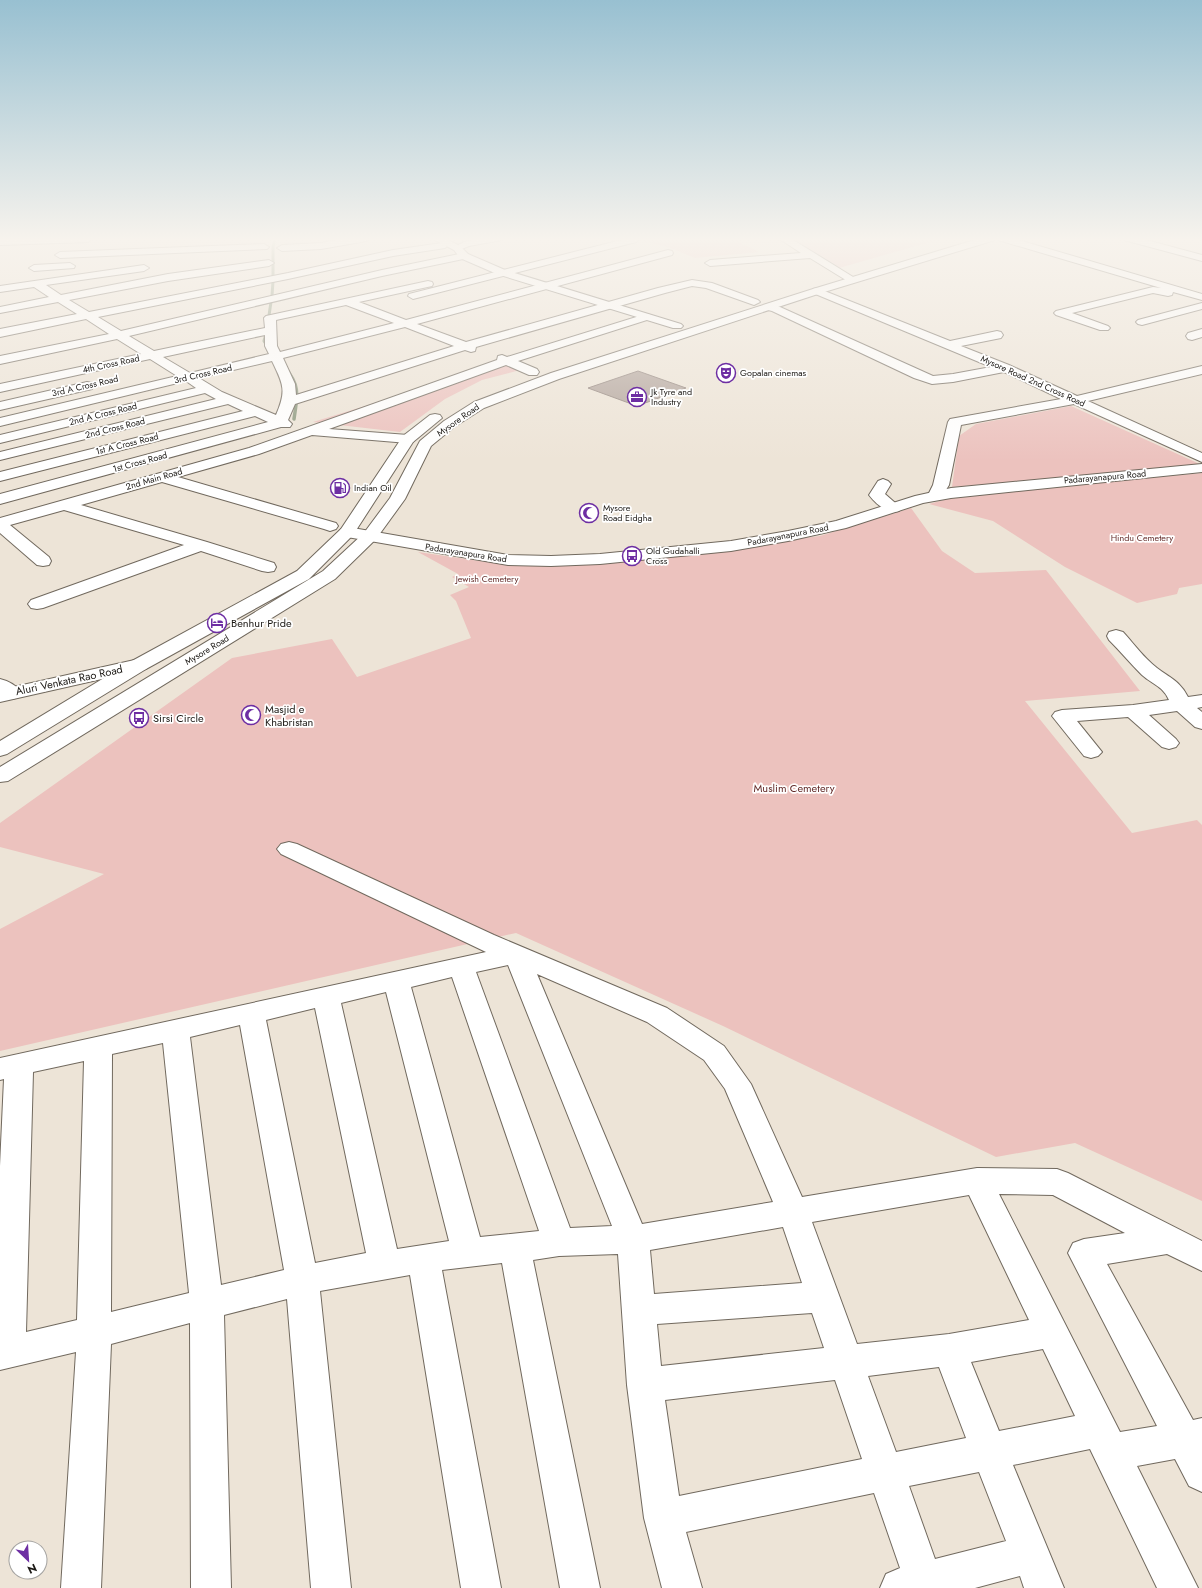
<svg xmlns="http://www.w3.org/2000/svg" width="1202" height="1588" font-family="Jost,sans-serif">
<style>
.green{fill:#ecc2be}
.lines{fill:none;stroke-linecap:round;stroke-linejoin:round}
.stream-far1{stroke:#8e9a80;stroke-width:3}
.stream{stroke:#8e9a80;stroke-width:3.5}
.building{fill:#b4a69e;stroke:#94867f}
.street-casing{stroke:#71695e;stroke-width:2}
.secondary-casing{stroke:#71695e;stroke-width:2}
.highway-casing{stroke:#71695e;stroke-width:2}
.street{fill:#fff;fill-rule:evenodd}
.secondary{fill:#fff;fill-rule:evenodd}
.highway{fill:#fff;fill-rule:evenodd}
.labels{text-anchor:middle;stroke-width:3.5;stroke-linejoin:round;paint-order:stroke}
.far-street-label{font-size:9px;fill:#1b1814;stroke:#fff}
.far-poi-label{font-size:9px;fill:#1b1814;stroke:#fff;text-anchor:start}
.far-park-label{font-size:9px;fill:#632b29;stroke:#fff}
.poi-label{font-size:11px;fill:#1b1814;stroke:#fff;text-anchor:start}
.street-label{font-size:11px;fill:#1b1814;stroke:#fff}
.park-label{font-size:11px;fill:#632b29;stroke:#fff}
</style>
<rect width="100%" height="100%" fill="#ede4d7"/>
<path class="green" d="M 630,238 L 731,238 L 759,252 L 695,258 L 668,247 Z
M 790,238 L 944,238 L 839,268 Z
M 505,363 L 520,370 L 482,380 L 445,399 L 400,432 L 313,422 Z
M 1071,406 L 1202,465 L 952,487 L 959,436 L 976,424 Z
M 1202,473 L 1202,584 L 1179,588 L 1177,594 L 1137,603 L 1065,567 L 993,521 L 929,504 L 947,499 L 1060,486 Z
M 911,508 L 942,551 L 975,573 L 1046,570 L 1140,691 L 1025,701 L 1132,833 L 1197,820 L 1202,825 L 1202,1201 L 1075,1143 L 996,1157 L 723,1026 L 516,933 L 0,1051 L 0,929 L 104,874 L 0,847 L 0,823 L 232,658 L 332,639 L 357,677 L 471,638 L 456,601 L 450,595 L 469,587 L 452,577 L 458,574 L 418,552 L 500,564 L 570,564 L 627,561 L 820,536 Z"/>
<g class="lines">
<path class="stream-far1" d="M 273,276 L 273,247 L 275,238
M 272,296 L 273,281
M 268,322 L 271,302
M 266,334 L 264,341 L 269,349"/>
<path class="stream" d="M 285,368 C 301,386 297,397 294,419"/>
</g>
<path class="building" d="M 638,371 L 686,388 L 637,406 L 588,388 Z"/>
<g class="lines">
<g class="street-casing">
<path id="street" d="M 26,238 L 92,238 L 93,239 L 88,242 L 0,245 L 0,239 Z
M 348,238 L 371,238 L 366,241 L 321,249 L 282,251 L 277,248 L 282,245 L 321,243 Z
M 482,238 L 504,238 L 502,240 L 469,246 L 457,251 L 452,248 L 464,242 Z
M 629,238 L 637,238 L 638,240 L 636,242 L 413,299 L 408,296 L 409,294 Z
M 778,238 L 790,238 L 858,280 L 853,283 L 849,282 L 810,258 L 710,266 L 705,263 L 710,260 L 801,253 Z
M 996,238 L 1012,238 L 1202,294 L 1202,300 L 1173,292 L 1172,295 L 1168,296 L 1153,293 L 1072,313 L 1108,326 L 1110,328 L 1108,330 L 1100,330 L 1056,315 L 1054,313 L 1056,311 L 1153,287 L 1161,288 L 998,240 Z
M 1122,238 L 1139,238 L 1202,255 L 1202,261 L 1124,240 Z
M 442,243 L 445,244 L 447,246 L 445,248 L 393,256 L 288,279 L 98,317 L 121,331 L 382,270 L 464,253 L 468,254 L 469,256 L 468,258 L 382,276 L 129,336 L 154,351 L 265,328 L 264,318 L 266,316 L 428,281 L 432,282 L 433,284 L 432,286 L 359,302 L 406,320 L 668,250 L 672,251 L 673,253 L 672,255 L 417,324 L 466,342 L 658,288 L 692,280 L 712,283 L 758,300 L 760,302 L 754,305 L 706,288 L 692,286 L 665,293 L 476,347 L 475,351 L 471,352 L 465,350 L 295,404 L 288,420 L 292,424 L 290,427 L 281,427 L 0,504 L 0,494 L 268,422 L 255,416 L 0,481 L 0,472 L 243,411 L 228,404 L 0,460 L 0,452 L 216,399 L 205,393 L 0,443 L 0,435 L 196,388 L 186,381 L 0,426 L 0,418 L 177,376 L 150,359 L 0,392 L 0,384 L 141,354 L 117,339 L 0,364 L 0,356 L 109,334 L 86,319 L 0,337 L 0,329 L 77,314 L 58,302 L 0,313 L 0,307 L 49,297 L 34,287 L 0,292 L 0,286 L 144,265 L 149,268 L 144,271 L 46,285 L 61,295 L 168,274 L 269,260 L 274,263 L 269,266 L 168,281 L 69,300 L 89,312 L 288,273 L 393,250 ZM 346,305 L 394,323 L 280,352 L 277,346 L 276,320 ZM 405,327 L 454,346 L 296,395 L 295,384 L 283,358 ZM 265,335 L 265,346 L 269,354 L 190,373 L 163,357 ZM 272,361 C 283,384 287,390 276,415 L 222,392 L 199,378 Z
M 264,244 L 269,247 L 267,249 L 60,258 L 55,255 L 60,252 Z
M 70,263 L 75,266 L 74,268 L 34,271 L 29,268 L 34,265 Z
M 817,288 L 950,341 L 997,331 L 1001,332 L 1003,335 L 1001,338 L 961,346 L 1009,365 L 1077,396 L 1202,366 L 1202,374 L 1088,401 L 1202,453 L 1202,462 L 1074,404 L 961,425 L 949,485 L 941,498 L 936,500 L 931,498 L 928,495 L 933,485 L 948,422 L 950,419 L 1061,399 L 1004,372 L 953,382 L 932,384 L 914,378 L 772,311 L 764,309 L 762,307 L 768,304 L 780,307 L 933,376 L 953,374 L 991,367 L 813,293 L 812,291 L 813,289 Z
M 1202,303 L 1202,309 L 1142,325 L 1138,324 L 1136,322 L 1138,320 Z
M 646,314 L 650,315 L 652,317 L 650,319 L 518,361 L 537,369 L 539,372 L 537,375 L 529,375 L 506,365 L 329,429 L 408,435 L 413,436 L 415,439 L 413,442 L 408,443 L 312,435 L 259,454 L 178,477 L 336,523 L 338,526 L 336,529 L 330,531 L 324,529 L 162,482 L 81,505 L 207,542 L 274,563 L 276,567 L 274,571 L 268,572 L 262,571 L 201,551 L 43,608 L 37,609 L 31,608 L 28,604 L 31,600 L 184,545 L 64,510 L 10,525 L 49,557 L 51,561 L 49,565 L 43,566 L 37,565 L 0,533 L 0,518 L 249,448 L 497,360 L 498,356 L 502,355 L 507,357 Z
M 1202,329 L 1202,337 L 1192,340 L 1188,339 L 1186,336 L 1188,333 Z
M 87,382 L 92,383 L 93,386 L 92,389 L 0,410 L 0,402 Z
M 883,479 L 888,481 L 891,484 L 885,494 L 901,508 L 899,511 C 887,514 876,504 869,495 L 878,481 Z
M 1116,630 L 1123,632 C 1134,644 1144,658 1157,668 C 1170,678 1180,681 1188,697 L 1202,695 L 1202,707 L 1197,708 L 1202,712 L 1202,729 L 1195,727 L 1177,711 L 1149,715 L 1176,739 L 1179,743 L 1176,747 L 1169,749 L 1162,747 L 1128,717 L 1077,721 L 1102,752 L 1098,756 L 1091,758 L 1084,756 L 1052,716 L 1055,712 L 1062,710 L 1133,705 L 1169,700 C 1163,686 1152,684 1142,675 C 1131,664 1120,651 1109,640 L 1107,636 L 1109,632 Z
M 0,679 C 9,681 17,686 22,693 L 19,697 L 12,699 L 0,694 Z
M 289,842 L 297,844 L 494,935 L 667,1008 L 724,1046 L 751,1084 L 802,1197 L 977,1168 L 1057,1169 L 1068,1173 L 1202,1241 L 1202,1271 L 1167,1254 L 1107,1264 L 1193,1420 L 1202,1418 L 1202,1492 L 1189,1486 L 1175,1459 L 1137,1466 L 1198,1588 L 1157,1588 L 1090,1449 L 1013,1465 L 1064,1588 L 1024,1588 L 1020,1576 L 975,1588 L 880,1588 L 886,1574 L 900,1568 L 874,1493 L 686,1532 L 702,1588 L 662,1588 L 644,1518 L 627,1385 L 618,1254 L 559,1256 L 533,1260 L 600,1588 L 560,1588 L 502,1263 L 442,1270 L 501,1588 L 461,1588 L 410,1275 L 320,1291 L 351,1588 L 311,1588 L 287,1299 L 224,1315 L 231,1588 L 191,1588 L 190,1323 L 111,1344 L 101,1588 L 61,1588 L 76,1352 L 0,1370 L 0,1166 L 4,1079 L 0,1080 L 0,1058 L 486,952 L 281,854 L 277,849 L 281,844 ZM 508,965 L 612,1226 L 570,1228 L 476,972 ZM 537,974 L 647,1022 L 704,1060 L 725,1089 L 773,1202 L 642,1224 ZM 452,977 L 539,1231 L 480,1237 L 411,987 ZM 386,992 L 449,1241 L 397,1249 L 341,1003 ZM 315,1008 L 366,1253 L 315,1263 L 266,1020 ZM 240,1025 L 284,1270 L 221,1285 L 190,1037 ZM 163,1043 L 189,1293 L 111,1312 L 112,1054 ZM 84,1061 L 77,1320 L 26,1332 L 33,1072 ZM 999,1194 L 1053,1195 L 1125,1233 L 1084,1239 L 1073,1243 L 1068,1253 L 1157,1426 L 1120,1432 ZM 969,1195 L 1029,1320 L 949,1334 L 857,1344 L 812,1222 ZM 783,1227 L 802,1283 L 654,1294 L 650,1250 ZM 812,1313 L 824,1348 L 661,1366 L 657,1324 ZM 1043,1349 L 1075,1416 L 999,1431 L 971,1362 ZM 939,1367 L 966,1438 L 896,1452 L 868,1376 ZM 835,1380 L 862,1459 L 679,1496 L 665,1400 ZM 979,1472 L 1006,1541 L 935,1559 L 909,1486 Z"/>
</g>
<g class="secondary-casing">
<path id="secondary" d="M 431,238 L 444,238 L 460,246 L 468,254 L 505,270 L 681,324 L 683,326 L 681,328 L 673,328 L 497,274 L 460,258 L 454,250 Z
M 1202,464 L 1202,472 L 951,498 L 923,503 L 846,528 L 788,541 L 731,551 L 600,564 L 551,566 L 508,565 L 347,537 L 341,535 L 339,532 L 341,529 L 347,527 L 508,555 L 551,556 L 600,554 L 731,541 L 788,531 L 836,521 L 915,496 L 951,488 Z
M 139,659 L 146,661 L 149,665 L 146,669 L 0,702 L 0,690 Z"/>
</g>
<g class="highway-casing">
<path id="highway" d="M 981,238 L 997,238 L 995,240 L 821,293 L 559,379 L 484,408 L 454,427 L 431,446 L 405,499 L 376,539 L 335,579 L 8,781 L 0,782 L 0,767 L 323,571 L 364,533 L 390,498 L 420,441 L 444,421 L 474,402 L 551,373 L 813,289 Z
M 435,414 L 440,415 L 442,418 L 413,442 L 353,535 L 309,579 L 146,669 L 7,754 L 0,756 L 0,741 L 132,661 L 297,571 L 341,529 L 403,436 L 430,415 Z"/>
</g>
<use href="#street" class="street"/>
<use href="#secondary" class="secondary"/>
<use href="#highway" class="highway"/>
</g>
<linearGradient id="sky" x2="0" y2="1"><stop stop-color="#98c0d1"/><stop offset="0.52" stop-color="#f7f3ed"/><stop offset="1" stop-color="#f7f3ed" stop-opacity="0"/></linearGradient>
<rect width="1202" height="461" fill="url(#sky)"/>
<defs>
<g id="theatre-ring" transform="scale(1)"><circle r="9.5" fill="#fff" stroke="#6d2ea3" stroke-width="1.5"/><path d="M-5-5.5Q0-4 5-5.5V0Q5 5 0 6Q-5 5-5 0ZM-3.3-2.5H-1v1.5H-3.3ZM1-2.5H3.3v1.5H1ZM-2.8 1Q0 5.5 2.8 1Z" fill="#6d2ea3"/></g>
<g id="office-ring" transform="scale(1)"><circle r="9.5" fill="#fff" stroke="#6d2ea3" stroke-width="1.5"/><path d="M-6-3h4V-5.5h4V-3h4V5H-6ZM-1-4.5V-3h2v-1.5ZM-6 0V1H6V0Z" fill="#6d2ea3"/></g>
<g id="fuel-ring" transform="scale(1)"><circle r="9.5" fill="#fff" stroke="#6d2ea3" stroke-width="1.5"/><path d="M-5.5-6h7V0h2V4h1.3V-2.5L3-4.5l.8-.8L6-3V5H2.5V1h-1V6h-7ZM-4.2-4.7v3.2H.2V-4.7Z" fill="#6d2ea3"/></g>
<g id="mosque-ring" transform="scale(1)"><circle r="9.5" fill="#fff" stroke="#6d2ea3" stroke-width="1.5"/><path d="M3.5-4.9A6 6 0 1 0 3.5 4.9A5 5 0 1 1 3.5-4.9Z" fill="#6d2ea3"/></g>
<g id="bus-ring" transform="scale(1)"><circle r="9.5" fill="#fff" stroke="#6d2ea3" stroke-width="1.5"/><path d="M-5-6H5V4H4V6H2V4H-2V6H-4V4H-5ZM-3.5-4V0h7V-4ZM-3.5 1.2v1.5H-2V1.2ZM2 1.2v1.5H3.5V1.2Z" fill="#6d2ea3"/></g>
<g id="hotel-ring" transform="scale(1)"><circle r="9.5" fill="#fff" stroke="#6d2ea3" stroke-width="1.5"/><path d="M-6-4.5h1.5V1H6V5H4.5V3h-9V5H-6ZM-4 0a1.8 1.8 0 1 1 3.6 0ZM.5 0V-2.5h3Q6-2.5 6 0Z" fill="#6d2ea3"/></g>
</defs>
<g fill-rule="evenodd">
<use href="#theatre-ring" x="726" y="373"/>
<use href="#office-ring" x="637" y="397"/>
<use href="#fuel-ring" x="340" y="488"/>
<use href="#mosque-ring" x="589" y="513"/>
<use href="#bus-ring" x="632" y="556"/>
<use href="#hotel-ring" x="217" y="623"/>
<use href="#mosque-ring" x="251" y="715"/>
<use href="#bus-ring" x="139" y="718"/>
</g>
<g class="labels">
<g class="far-street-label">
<text transform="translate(111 364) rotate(-12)" y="3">4th Cross Road</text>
<text transform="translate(203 374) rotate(-13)" y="3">3rd Cross Road</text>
<text transform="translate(1033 381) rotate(24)" y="3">Mysore Road 2nd Cross Road</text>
<text transform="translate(85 386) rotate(-13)" y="3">3rd A Cross Road</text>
<text transform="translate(103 414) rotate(-14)" y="3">2nd A Cross Road</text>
<text transform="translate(458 420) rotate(-35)" y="3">Mysore Road</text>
<text transform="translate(115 428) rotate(-14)" y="3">2nd Cross Road</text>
<text transform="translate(127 444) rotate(-14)" y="3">1st A Cross Road</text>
<text transform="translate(140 462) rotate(-15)" y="3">1st Cross Road</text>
<text transform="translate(1105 477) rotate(-5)" y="3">Padarayanapura Road</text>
<text transform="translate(154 479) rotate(-16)" y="3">2nd Main Road</text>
<text transform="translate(788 535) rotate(-11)" y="3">Padarayanapura Road</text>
<text transform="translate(466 553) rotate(9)" y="3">Padarayanapura Road</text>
<text transform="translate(207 650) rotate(-31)" y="3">Mysore Road</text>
</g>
<g class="far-poi-label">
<text x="740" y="376">Gopalan cinemas</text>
<text x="651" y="395">Jk Tyre and<tspan x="651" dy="10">Industry</tspan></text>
<text x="354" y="491">Indian Oil</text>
<text x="603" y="511">Mysore<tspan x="603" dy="10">Road Eidgha</tspan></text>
<text x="646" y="554">Old Gudahalli<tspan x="646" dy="10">Cross</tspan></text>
</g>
<g class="far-park-label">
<text x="1142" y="541">Hindu Cemetery</text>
<text x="487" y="582">Jewish Cemetery</text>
</g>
<g class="poi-label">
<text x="231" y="627">Benhur Pride</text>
<text x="265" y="713">Masjid e<tspan x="265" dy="13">Khabristan</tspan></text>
<text x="153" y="722">Sirsi Circle</text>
</g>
<g class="street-label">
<text transform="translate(69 680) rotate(-12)" y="4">Aluri Venkata Rao Road</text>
</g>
<g class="park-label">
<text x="794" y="792">Muslim Cemetery</text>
</g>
</g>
<g transform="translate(28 1560) rotate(155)"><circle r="19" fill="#ffffff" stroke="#a4a3a1"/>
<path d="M0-3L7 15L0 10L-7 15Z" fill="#6d2ea3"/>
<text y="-6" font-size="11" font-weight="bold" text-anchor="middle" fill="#1b1814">N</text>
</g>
</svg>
